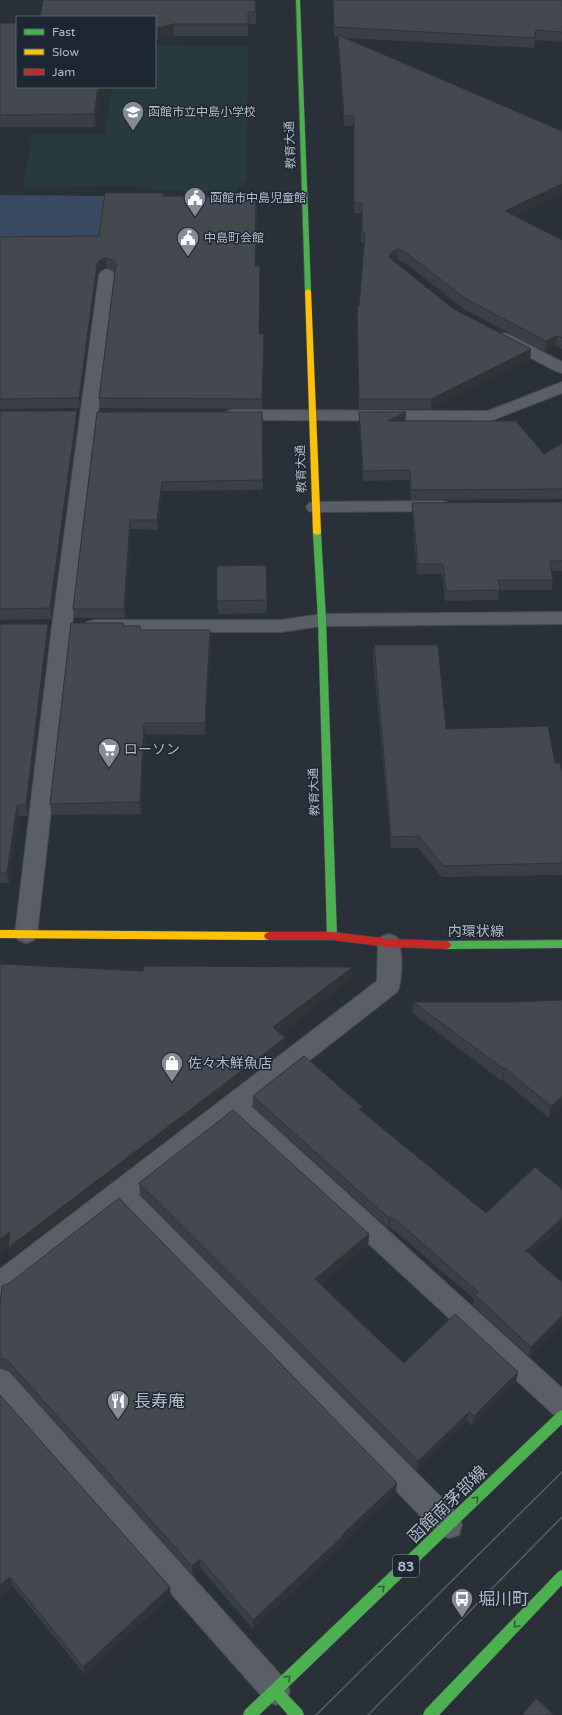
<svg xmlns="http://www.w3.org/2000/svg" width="562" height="1715" font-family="'Varela Round','Noto Sans JP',sans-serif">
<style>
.green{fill:#273a3e}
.water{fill:#384963}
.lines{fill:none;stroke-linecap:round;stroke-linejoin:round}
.lane-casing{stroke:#484c53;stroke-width:2}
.street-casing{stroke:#484c53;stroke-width:2}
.fast-casing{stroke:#484c53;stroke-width:1}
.slow-casing{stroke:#484c53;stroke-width:1}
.jam-casing{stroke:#484c53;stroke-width:1}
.lane{fill:#5a5e66;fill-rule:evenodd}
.street{fill:#5a5e66;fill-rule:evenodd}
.fast{fill:#4caf50;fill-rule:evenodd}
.slow{fill:#ffc107;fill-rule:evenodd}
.jam{fill:#c62828;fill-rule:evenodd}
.tram{stroke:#595d64;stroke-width:1.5}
.wall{fill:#3a3f45}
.shaded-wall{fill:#303338}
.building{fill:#444950;stroke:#303338}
.oneway{stroke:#305d3f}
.labels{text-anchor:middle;stroke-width:3;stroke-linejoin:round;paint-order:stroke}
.far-poi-label{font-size:12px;fill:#b4bcc9;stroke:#1d2633;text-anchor:start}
.far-street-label{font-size:12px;fill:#b4bcc9;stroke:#1d2633}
.shield{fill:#1d2633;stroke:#878f9c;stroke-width:1}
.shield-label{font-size:13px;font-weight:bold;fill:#b4bcc9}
.poi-label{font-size:14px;fill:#b4bcc9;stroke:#1d2633;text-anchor:start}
.street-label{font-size:14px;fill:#b4bcc9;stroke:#1d2633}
.near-poi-label{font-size:17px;fill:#b4bcc9;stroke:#1d2633;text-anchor:start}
.near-street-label{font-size:17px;fill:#b4bcc9;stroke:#1d2633}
</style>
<rect width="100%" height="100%" fill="#2a3038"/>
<path class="green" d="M 155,45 L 248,46 L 247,180 L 234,191 L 164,191 L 133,186 L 23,188 L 32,135 L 105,135 L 112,87 L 155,87 Z"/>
<path class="water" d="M 0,195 L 107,196 L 101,243 L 0,243 Z"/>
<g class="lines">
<g class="lane-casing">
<path id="lane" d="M 235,1097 L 243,1099 L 562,1388 L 562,1417 L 553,1414 L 227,1113 L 224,1106 L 227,1099 Z
M 121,1182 L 129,1185 L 459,1515 L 462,1525 L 459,1535 L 449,1538 L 439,1535 L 113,1199 L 109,1192 L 113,1185 Z
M 0,1369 L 9,1372 L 286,1681 L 290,1691 L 286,1701 L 276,1705 L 266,1701 L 0,1400 Z"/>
</g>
<g class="street-casing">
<path id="street" d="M 107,269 L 112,271 L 115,274 L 72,626 L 37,934 L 34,940 L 26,943 L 18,940 L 15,934 L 52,626 L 99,274 L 102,271 Z
M 504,333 L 510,335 L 562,362 L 562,373 L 556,371 L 498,341 L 496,338 L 498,335 Z
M 562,382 L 562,393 L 490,421 L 233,420 L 227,419 L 225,415 L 227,411 L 233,410 L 488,411 Z
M 441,501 L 447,502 L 450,506 L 447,510 L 441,511 L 315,512 L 309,511 L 306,507 L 309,503 L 315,502 Z
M 562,612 L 562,624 L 322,626 L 281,632 L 94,632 L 87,630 L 84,626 L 87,622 L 94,620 L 281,620 L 322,614 Z
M 389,934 L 397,937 C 403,948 403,981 397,992 L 10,1294 L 0,1297 L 0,1269 L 377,981 L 378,943 L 381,937 Z"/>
</g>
<g class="fast-casing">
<path id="fast" d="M 296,0 L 300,0 L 311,291 L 308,293 L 305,291 Z
M 314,531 L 317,531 L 321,533 L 326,620 L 337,936 L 335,939 L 329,939 L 327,936 L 318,620 L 313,533 Z
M 562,940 L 562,948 L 446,949 L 443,948 L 441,945 L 443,942 L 446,941 Z
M 562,1410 L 562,1424 L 284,1691 L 302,1710 L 304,1715 L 288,1715 L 275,1700 L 259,1715 L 243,1715 L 245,1710 L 558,1412 Z
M 562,1570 L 562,1585 L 439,1715 L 423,1715 L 425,1710 L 558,1572 Z"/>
</g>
<g class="slow-casing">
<path id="slow" d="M 308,289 L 311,291 L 321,533 L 317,535 L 313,533 L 305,291 Z
M 0,930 L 269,932 L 272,933 L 274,936 L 272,939 L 269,940 L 0,938 Z"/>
</g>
<g class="jam-casing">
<path id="jam" d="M 269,932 L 332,932 L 389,939 L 446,941 L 449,942 L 451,945 L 449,948 L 446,949 L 389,947 L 332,940 L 269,940 L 266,939 L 264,936 L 266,933 Z"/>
</g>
<use href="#lane" class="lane"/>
<use href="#street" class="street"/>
<use href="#fast" class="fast"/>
<use href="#slow" class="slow"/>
<use href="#jam" class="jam"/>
<path class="tram" d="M 316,1715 L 562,1472
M 368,1715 L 562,1517"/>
</g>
<path class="wall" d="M 256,0 L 256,24 L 248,24 L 248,36 L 174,36 L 158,40 L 155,40 L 155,17 Z
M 333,0 L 562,0 L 562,42 L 535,40 L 534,48 L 346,38 L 562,131 L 562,194 L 515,216 L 562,240 L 562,349 L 556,346 L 545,352 L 465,310 L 404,262 L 397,260 L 394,261 L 452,308 L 531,349 L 530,359 L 431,409 L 359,409 L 357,317 L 357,306 L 359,306 L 364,242 L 361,242 L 362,213 L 354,213 L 354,126 L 344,126 L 338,44 L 338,37 L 334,37 Z
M 0,23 L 17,87 L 100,87 L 95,127 L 0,127 Z
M 164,196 L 257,205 L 255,266 L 259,334 L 264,334 L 262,409 L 100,408 L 99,398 L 115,272 L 113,270 L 106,268 L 101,270 L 98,274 L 80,408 L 0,409 L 0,237 L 99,236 Z
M 0,411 L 77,411 L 78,422 L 52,619 L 0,620 Z
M 97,412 L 262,412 L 263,490 L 162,491 L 158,530 L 131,529 L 125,618 L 74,618 L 73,609 Z
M 359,412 L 406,412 L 405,421 L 544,454 L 562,443 L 562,499 L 411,500 L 409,480 L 363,481 L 359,422 Z
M 562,502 L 562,571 L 552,571 L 553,580 L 552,590 L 499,590 L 498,600 L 445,601 L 442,574 L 417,574 L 412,513 L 412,503 Z
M 267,600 L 267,613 L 218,614 L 217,601 Z
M 123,623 L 124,626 L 141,630 L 210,630 L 211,642 L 205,735 L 145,734 L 141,814 L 52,815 L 50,804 Z
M 0,624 L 49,634 L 28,816 L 19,816 L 9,883 L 0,883 Z
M 374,645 L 446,729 L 555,763 L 562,772 L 562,875 L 442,877 L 418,848 L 391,848 L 373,657 Z
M 413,1002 L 562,1106 L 549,1118 L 503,1080 L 502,1081 L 412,1013 Z
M 253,1096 L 363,1107 L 362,1112 L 486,1213 L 562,1226 L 530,1255 L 562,1282 L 529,1356 L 473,1305 L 474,1299 L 395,1231 L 390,1227 L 388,1228 L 253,1106 Z
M 139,1183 L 369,1234 L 368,1245 L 321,1284 L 380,1341 L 404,1363 L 516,1382 L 472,1426 L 467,1421 L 416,1470 L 140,1194 Z
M 0,1304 L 396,1493 L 343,1543 L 342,1546 L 253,1629 L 201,1569 L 193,1576 L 10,1371 L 0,1368 Z
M 0,1395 L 171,1596 L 85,1675 L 13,1586 L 0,1597 Z"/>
<path class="shaded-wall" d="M 173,24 L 174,36 L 158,40 L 158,28 Z
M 98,87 L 100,87 L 95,127 L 94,114 Z
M 562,184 L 562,194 L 504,221 L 505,211 Z
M 398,249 L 397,260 L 392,262 L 389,257 L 392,252 Z
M 106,258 L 106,268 L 101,270 L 98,274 L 80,408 L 79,398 L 97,264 L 100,260 Z
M 264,334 L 264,344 L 262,409 L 262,399 Z
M 557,336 L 556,346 L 545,352 L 546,341 Z
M 531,349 L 530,359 L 431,409 L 431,399 Z
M 77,411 L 78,422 L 52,619 L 50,608 Z
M 406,412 L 405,422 L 388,421 Z
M 162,482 L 162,491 L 158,530 L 157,520 Z
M 130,520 L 131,529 L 125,618 L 124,609 Z
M 48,624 L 49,634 L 28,816 L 26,805 Z
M 210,630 L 211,642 L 205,735 L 205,723 Z
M 144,723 L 145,734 L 141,814 L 140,802 Z
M 17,805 L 19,816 L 9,883 L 7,873 Z
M 353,967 L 352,979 L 273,1040 L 273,1027 Z
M 285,1038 L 285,1050 L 10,1259 L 8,1248 Z
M 505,1068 L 503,1080 L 502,1081 L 504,1069 Z
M 562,1097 L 562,1106 L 549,1118 L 551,1106 Z
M 363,1107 L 362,1117 L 359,1109 Z
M 390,1217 L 390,1227 L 388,1228 L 389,1218 Z
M 562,1218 L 562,1226 L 524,1262 L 526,1251 Z
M 10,1232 L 13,1243 L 0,1253 L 0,1239 Z
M 369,1234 L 368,1245 L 315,1289 L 315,1279 Z
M 562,1316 L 562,1323 L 529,1356 L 531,1347 Z
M 518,1372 L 516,1382 L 472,1426 L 474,1416 Z
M 469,1412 L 467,1421 L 416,1470 L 418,1461 Z
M 397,1483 L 396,1493 L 343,1543 L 342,1546 L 253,1629 L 253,1620 Z
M 200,1559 L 201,1569 L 193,1576 L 192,1566 Z
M 10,1577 L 13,1586 L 0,1597 L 0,1585 Z
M 170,1587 L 171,1596 L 85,1675 L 83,1667 Z"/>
<path class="building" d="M 43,0 L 255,0 L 255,12 L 248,12 L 248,24 L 173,24 L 158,28 L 155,28 L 155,17 L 40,17 Z
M 333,0 L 562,0 L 562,32 L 536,30 L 535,38 L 334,27 Z
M 0,23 L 17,23 L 17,87 L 98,87 L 94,114 L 0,115 Z
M 338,35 L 562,131 L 562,184 L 505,211 L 562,240 L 562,338 L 557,336 L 546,341 L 466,299 L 405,252 L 398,249 L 392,252 L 389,257 L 452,308 L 531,349 L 431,399 L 359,399 L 357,306 L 359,306 L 365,232 L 362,232 L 362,203 L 354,203 L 354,116 L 344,116 Z
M 105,193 L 164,193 L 163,196 L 256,196 L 255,266 L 260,266 L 259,334 L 264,334 L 262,399 L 99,398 L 116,264 L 112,260 L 106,258 L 100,260 L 97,264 L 79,398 L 0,399 L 0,237 L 99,236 Z
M 0,411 L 77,411 L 50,608 L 0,609 Z
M 97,412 L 262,412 L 263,480 L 162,482 L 157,520 L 130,520 L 124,609 L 73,609 Z
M 359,412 L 406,412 L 388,421 L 516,421 L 544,454 L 562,443 L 562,489 L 411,490 L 410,470 L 363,471 Z
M 562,502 L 562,561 L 550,561 L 553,580 L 498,580 L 500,590 L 446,591 L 443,564 L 418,564 L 412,503 Z
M 266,565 L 267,600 L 217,601 L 217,566 Z
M 71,623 L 123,623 L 123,626 L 140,626 L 140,630 L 210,630 L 205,723 L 144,723 L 140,802 L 50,804 Z
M 0,624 L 48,624 L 26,805 L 17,805 L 7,873 L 0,873 Z
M 374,645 L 438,645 L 446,729 L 548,726 L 555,763 L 560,763 L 562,772 L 562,863 L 443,866 L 419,836 L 391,837 Z
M 0,964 L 143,971 L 144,966 L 353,967 L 273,1027 L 285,1038 L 8,1248 L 10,1232 L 0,1239 Z
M 562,1000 L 562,1097 L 551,1106 L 505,1068 L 504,1069 L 413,1002 L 515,1002 Z
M 304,1056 L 363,1107 L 359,1109 L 486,1213 L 535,1167 L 562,1189 L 562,1218 L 526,1251 L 562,1282 L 562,1316 L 531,1347 L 475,1295 L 478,1292 L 396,1220 L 390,1217 L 389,1218 L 253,1096 Z
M 233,1110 L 369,1234 L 315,1279 L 380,1341 L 404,1363 L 455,1314 L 518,1372 L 474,1416 L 469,1412 L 418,1461 L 139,1183 Z
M 119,1198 L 397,1483 L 342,1535 L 343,1536 L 253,1620 L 200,1559 L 192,1566 L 7,1360 L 0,1358 L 0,1304 L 2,1286 L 8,1284 Z
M 0,1395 L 170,1587 L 83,1667 L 10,1577 L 0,1585 Z
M 536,1698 L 554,1715 L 522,1715 Z"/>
<defs><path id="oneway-chevron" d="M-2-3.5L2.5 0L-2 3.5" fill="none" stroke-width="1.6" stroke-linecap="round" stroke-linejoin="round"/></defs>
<g class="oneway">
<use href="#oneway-chevron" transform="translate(476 1499) rotate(-44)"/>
<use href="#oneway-chevron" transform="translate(382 1588) rotate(-43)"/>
<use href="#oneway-chevron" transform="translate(516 1625) rotate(133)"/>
<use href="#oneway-chevron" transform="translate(288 1678) rotate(-44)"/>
</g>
<defs>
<g id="school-pin" transform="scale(1.15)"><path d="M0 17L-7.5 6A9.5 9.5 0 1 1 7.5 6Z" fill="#848b96" stroke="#1d2633"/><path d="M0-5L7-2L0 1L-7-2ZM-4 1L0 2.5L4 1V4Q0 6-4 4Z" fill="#fff"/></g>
<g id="civic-pin" transform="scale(1.15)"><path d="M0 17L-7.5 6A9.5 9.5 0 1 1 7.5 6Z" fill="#848b96" stroke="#1d2633"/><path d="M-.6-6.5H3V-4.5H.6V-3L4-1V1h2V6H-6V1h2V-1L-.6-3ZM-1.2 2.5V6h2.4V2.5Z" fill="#fff"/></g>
<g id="supermarket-pin" transform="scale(1.15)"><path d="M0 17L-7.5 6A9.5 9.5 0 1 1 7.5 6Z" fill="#848b96" stroke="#1d2633"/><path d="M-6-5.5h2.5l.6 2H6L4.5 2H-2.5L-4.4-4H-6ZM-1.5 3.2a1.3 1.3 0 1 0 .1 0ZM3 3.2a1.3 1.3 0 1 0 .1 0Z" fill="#fff"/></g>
<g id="shop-pin" transform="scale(1.15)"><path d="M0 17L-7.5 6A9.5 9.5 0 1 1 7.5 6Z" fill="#848b96" stroke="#1d2633"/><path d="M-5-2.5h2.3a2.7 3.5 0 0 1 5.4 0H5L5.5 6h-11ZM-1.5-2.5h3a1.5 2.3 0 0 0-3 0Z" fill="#fff"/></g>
<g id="restaurant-pin" transform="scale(1.15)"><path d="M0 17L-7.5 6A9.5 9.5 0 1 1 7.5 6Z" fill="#848b96" stroke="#1d2633"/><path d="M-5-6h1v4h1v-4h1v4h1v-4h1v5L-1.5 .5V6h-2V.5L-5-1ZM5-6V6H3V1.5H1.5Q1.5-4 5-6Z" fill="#fff"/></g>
<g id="bus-pin" transform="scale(1.15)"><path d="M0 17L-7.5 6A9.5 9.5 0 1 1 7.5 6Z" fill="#848b96" stroke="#1d2633"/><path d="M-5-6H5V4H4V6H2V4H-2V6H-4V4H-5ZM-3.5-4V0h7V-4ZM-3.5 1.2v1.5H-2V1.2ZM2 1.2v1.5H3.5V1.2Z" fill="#fff"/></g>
</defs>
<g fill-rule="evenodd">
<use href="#school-pin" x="133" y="112"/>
<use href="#civic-pin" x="195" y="198"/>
<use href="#civic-pin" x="188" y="238"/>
<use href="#supermarket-pin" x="109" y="749"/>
<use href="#shop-pin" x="172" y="1063"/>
<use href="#restaurant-pin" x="118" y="1401"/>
<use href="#bus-pin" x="462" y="1599"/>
</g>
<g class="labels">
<g class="far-poi-label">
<text x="148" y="116">函館市立中島小学校</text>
<text x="210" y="202">函館市中島児童館</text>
<text x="204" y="242">中島町会館</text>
</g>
<g class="far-street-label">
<text transform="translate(290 145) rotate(-92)" y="4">教育大通</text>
<text transform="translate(301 469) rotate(-92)" y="4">教育大通</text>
<text transform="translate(314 792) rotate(-92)" y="4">教育大通</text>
</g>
<rect class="shield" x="393" y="1555" width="26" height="22" rx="3"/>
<g class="shield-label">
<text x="406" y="1571">83</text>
</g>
<g class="poi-label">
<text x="124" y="754">ローソン</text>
<text x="188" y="1068">佐々木鮮魚店</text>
</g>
<g class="street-label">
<text x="476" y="936">内環状線</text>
</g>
<g class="near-poi-label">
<text x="134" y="1407">長寿庵</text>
<text x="478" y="1605">堀川町</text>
</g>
<g class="near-street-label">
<text transform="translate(447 1504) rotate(-44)" y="6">函館南茅部線</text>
</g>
</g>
<rect x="16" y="16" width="140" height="72" fill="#1d2633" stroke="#59626f"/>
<rect x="24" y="29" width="20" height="6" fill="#4caf50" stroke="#59626f"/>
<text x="52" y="36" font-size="12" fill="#b4bcc9">Fast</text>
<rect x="24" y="49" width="20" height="6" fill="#ffc107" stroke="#59626f"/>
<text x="52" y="56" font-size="12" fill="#b4bcc9">Slow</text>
<rect x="24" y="69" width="20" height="6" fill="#c62828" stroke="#59626f"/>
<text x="52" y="76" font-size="12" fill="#b4bcc9">Jam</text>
</svg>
